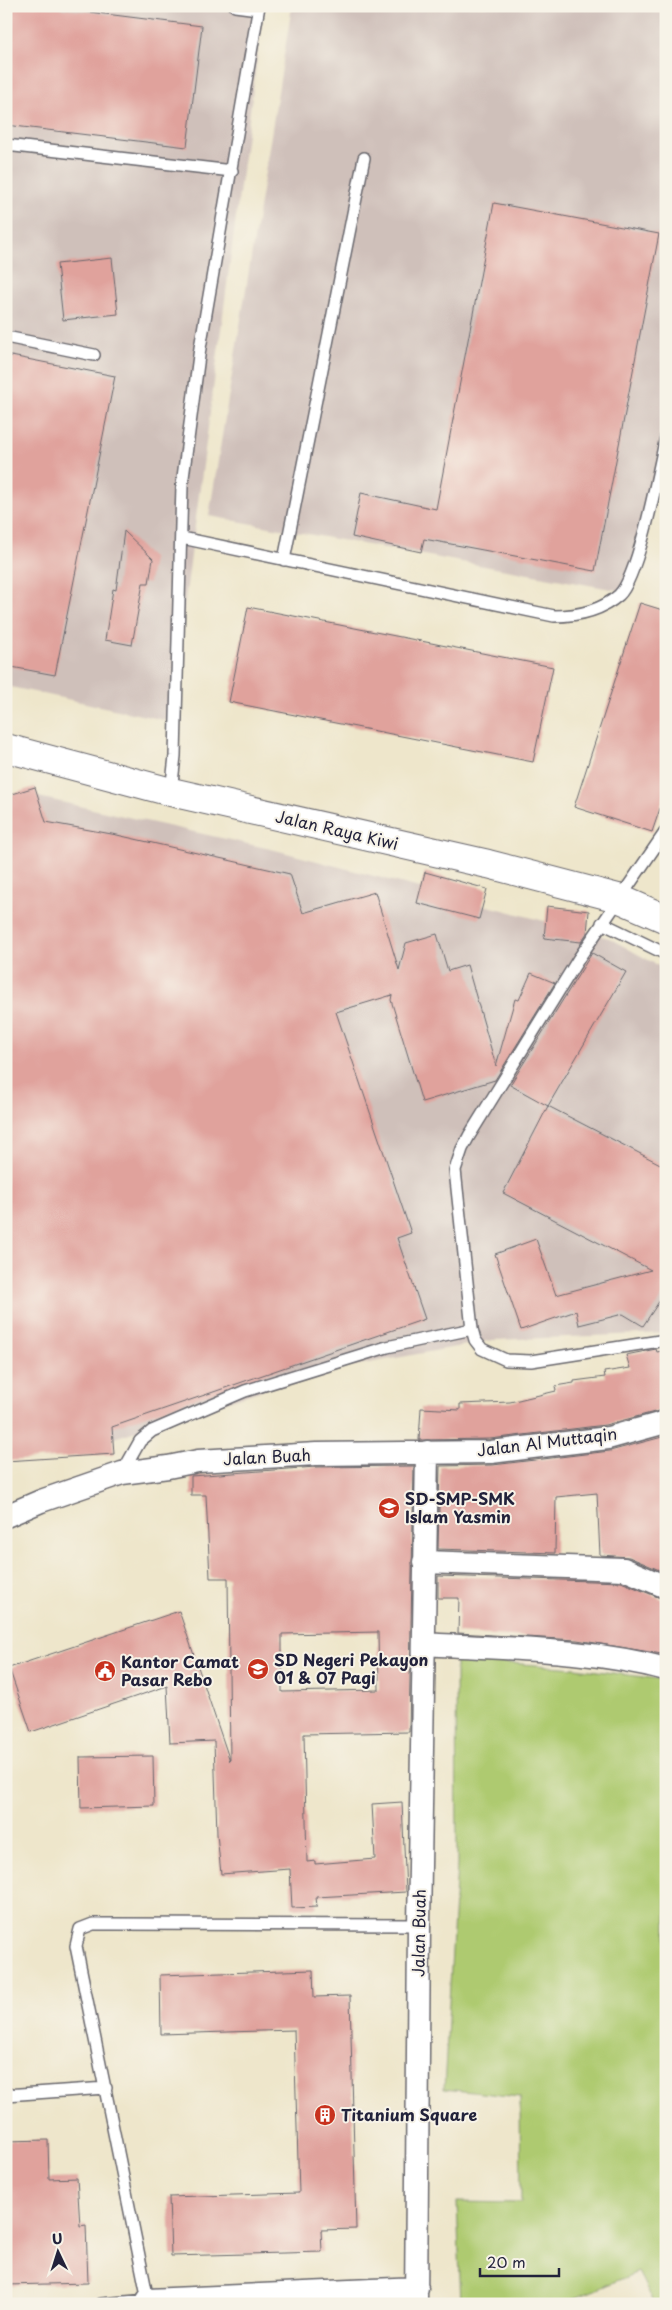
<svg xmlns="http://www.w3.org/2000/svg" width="672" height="2310" font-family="'Playpen Sans',sans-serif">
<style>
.industrial{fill:#cfc0ba}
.green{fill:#aeca70;stroke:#687656}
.building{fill:#e0a29c;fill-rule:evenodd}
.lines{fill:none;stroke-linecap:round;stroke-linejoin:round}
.service-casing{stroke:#69676d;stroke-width:14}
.minor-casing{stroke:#69676d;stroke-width:25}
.tertiary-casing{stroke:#69676d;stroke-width:30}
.service{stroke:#fff;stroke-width:11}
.minor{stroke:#fff;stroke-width:22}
.tertiary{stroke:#fff;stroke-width:28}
.labels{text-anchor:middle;stroke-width:4;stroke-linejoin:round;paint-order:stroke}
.street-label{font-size:16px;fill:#22223b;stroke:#f7f3e8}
.poi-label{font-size:16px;font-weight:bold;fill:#22223b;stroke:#f7f3e8;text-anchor:start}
</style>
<rect width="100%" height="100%" fill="#f7f3e8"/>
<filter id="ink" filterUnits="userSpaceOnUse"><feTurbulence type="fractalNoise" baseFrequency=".02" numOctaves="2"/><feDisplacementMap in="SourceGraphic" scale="10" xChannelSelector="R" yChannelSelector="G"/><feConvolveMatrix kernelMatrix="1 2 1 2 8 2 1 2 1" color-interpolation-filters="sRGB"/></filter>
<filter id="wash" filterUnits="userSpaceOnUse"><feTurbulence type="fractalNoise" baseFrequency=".0096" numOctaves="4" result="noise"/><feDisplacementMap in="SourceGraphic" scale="20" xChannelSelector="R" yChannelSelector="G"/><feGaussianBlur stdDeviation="1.12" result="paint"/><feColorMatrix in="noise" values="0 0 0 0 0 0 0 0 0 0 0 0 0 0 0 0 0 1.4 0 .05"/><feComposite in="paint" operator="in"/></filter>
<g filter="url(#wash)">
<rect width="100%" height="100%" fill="#eee6cb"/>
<path class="industrial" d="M 6,6 L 264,6 L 169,721 L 6,686 Z
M 292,6 L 666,6 L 666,421 L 633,593 L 209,516 Z
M 21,793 L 275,850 L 609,938 L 666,970 L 666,1333 L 493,1340 L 315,1373 L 114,1438 L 6,1446 Z"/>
<path class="green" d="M 456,1659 L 575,1668 L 666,1680 L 666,2304 L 655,2304 L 638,2272 L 561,2304 L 461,2304 L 457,2202 L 521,2203 L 520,2097 L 444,2089 L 457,1864 Z"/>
<g id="blocks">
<path class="building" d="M 6,6 L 41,6 L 202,26 L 187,147 L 6,125 Z
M 494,203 L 659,234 L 595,571 L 424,539 L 421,552 L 352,537 L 361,493 L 436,509 Z
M 112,258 L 118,314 L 63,320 L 57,264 Z
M 6,355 L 115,376 L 55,675 L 6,666 Z
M 124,531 L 153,559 L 149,583 L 143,583 L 132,645 L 105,640 L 113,589 L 116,590 Z
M 640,603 L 666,611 L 666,791 L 652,832 L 574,807 Z
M 248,607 L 553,667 L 533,762 L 229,702 Z
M 35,787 L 46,822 L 117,835 L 290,874 L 303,913 L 375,892 L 399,970 L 406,943 L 437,934 L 448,971 L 467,965 L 496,1066 L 515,999 L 519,1000 L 531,973 L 555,983 L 495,1080 L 422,1102 L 391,1000 L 392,995 L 336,1012 L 411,1233 L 397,1238 L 425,1319 L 112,1427 L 114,1454 L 6,1461 L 6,796 Z
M 425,872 L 487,889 L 479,919 L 417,903 Z
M 547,906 L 589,911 L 587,933 L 581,942 L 544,938 Z
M 592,953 L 626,972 L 548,1106 L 510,1085 Z
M 548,1106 L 666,1167 L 666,1291 L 643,1326 L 623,1314 L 579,1325 L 576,1311 L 521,1330 L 495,1254 L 536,1239 L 556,1295 L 651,1270 L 503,1193 Z
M 656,1349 L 657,1352 L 666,1350 L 666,1409 L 605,1425 L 490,1439 L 419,1440 L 421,1408 L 460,1410 L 460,1404 L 510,1402 L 556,1391 L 555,1386 L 574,1383 L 574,1381 L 605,1377 L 604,1372 L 630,1368 L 626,1355 Z
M 666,1436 L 666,1552 L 664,1572 L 629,1557 L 600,1555 L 597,1493 L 556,1497 L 555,1553 L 438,1549 L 440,1466 L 493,1465 L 610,1451 Z
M 414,1466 L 409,1732 L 304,1734 L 307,1862 L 315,1861 L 315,1864 L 375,1859 L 372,1804 L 402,1802 L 406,1892 L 316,1897 L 317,1907 L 292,1908 L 290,1869 L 221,1874 L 217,1834 L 214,1741 L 170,1743 L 167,1686 L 31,1732 L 9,1668 L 179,1611 L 230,1761 L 228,1578 L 210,1578 L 206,1495 L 191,1495 L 191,1476 L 316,1467 ZM 378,1632 L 379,1690 L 282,1692 L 282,1634 Z
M 438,1576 L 621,1582 L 665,1600 L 662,1654 L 577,1640 L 458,1633 L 459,1598 L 438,1598 Z
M 153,1756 L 154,1806 L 81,1808 L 80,1757 Z
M 313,1970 L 314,1997 L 350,1996 L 356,2229 L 321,2230 L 322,2252 L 171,2256 L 169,2197 L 299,2193 L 294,2030 L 161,2034 L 160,1975 Z
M 48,2140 L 49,2179 L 77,2178 L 80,2226 L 86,2225 L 88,2283 L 6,2285 L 6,2141 Z"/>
</g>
</g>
<g filter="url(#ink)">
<use href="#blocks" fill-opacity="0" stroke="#69676d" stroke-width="1"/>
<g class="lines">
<g class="service-casing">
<path id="service" d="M 235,6 L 258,9
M 6,145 L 232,171
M 6,337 L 94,355
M 182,538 L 554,616 C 577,616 601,611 619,595 C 639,576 659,468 666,437
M 284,560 L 364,158
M 171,792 L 175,756 L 182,485 L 200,348 L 259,6
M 666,831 L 579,958 L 469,1136 L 462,1149 L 455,1170 L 472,1329 L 475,1340 L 482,1349 L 506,1360 L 531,1361 L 666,1340
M 602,923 L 666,954
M 122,1473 L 140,1441 L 152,1431 L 245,1391 L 387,1347 L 472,1329
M 6,2095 L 106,2088
M 101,2304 L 148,2300 L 76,1946 L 80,1929 L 93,1924 L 112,1924 L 419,1925"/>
</g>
<g class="minor-casing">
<path id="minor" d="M 6,1516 L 41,1501 L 122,1473 L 168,1467 L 198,1461 L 316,1454 L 491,1452 L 608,1438 L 666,1422
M 424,1562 L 624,1569 L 666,1587
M 424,1644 C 504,1649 587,1648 666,1669
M 148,2300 L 417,2288
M 416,2304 L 419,1925 L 427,1452"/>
</g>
<g class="tertiary-casing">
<path id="tertiary" d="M 6,748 L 171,792 L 488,864 L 618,898 L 666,919"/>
</g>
<use href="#service" class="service"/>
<use href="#minor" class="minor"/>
<use href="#tertiary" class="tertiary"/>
</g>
</g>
<defs>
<g id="school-disc" transform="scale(1.125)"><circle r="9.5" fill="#c8321e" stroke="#f7f3e8"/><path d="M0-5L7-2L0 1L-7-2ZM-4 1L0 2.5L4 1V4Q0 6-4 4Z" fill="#fff"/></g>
<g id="civic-disc" transform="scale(1.125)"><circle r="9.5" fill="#c8321e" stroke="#f7f3e8"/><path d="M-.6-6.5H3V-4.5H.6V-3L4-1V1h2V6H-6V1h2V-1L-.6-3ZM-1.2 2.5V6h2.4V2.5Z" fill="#fff"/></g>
<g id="building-disc" transform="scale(1.125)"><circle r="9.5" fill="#c8321e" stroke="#f7f3e8"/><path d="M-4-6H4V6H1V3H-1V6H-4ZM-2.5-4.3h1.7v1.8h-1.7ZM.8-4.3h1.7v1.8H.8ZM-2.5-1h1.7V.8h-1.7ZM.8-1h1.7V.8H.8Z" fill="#fff"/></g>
</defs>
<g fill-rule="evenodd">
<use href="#school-disc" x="389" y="1508"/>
<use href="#school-disc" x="258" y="1669"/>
<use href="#civic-disc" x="105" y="1671"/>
<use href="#building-disc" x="325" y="2115"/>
</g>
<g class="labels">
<g class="street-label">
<text transform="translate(337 830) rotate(13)" y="6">Jalan Raya Kiwi</text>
<text transform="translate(547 1442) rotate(-7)" y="6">Jalan Al Muttaqin</text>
<text transform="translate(267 1457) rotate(-3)" y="6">Jalan Buah</text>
<text transform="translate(419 1933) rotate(-89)" y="6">Jalan Buah</text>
</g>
<g class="poi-label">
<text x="405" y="1505">SD-SMP-SMK<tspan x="405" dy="18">Islam Yasmin</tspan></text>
<text x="274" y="1666">SD Negeri Pekayon<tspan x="274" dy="18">01 &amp; 07 Pagi</tspan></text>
<text x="121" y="1668">Kantor Camat<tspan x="121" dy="18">Pasar Rebo</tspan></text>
<text x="341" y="2121">Titanium Square</text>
</g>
</g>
<rect width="672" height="2310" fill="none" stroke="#f7f3e8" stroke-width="25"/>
<g transform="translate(58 2252) rotate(356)" stroke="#f7f3e8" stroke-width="4" paint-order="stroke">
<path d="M0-4L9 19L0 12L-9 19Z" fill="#22223b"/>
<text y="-8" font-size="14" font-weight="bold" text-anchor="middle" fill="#22223b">U</text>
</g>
<path d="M480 2268v8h79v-8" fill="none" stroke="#22223b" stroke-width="2.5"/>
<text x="487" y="2268" font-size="15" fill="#22223b" stroke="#f7f3e8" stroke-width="4" paint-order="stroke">20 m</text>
</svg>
